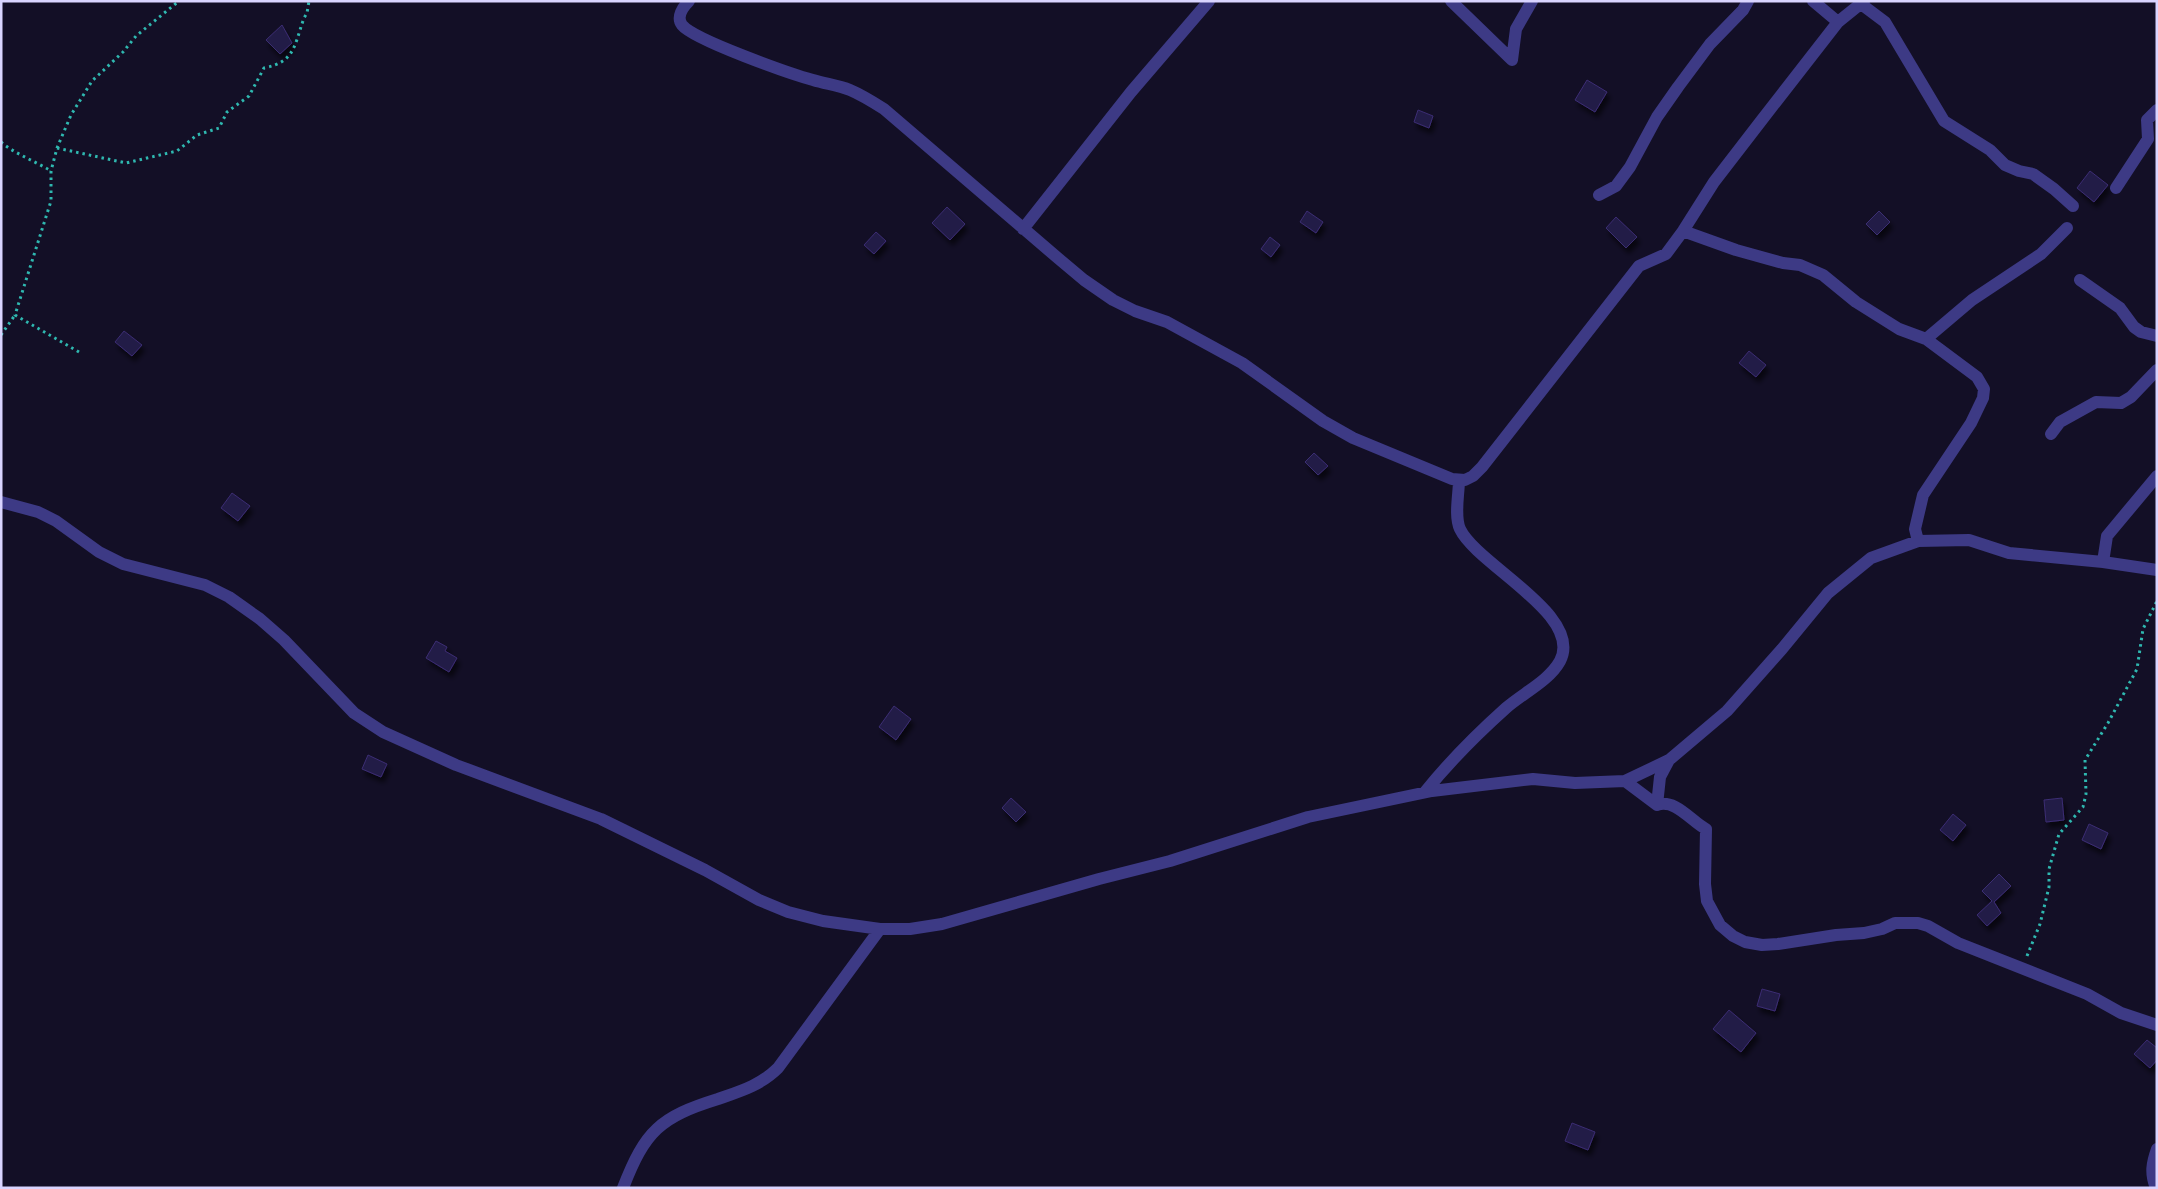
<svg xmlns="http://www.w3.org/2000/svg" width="2158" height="1189" font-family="'PT Sans Narrow',sans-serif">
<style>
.building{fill:#241b47;stroke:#3b2d73;filter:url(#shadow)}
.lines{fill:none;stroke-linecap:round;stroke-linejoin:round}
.path{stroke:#2fb8b0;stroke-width:3;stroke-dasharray:2.5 4;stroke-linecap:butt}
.minor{stroke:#3d3a85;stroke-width:12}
</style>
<defs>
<filter id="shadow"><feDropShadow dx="3" dy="5.5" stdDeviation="2.5" flood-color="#0009"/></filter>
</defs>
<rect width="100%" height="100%" fill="#130f26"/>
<path class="building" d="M 282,25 L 292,43 L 280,54 L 266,40 Z
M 1587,80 L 1607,92 L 1595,112 L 1575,100 Z
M 1418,110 L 1433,116 L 1429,128 L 1414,122 Z
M 2090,171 L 2108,185 L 2094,202 L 2077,188 Z
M 947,207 L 965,224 L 950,240 L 932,223 Z
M 1307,211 L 1323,222 L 1316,233 L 1300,222 Z
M 1879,211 L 1890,222 L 1877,235 L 1866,224 Z
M 1616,217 L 1637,237 L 1626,248 L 1606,228 Z
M 876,232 L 886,241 L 874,254 L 864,245 Z
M 1270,237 L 1280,245 L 1271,257 L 1261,249 Z
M 124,331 L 142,345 L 132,356 L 115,342 Z
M 1749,351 L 1766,365 L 1756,377 L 1739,363 Z
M 1314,453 L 1328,466 L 1318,475 L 1305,462 Z
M 232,493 L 250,506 L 238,521 L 221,508 Z
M 436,641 L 447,647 L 445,651 L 457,658 L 449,672 L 426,658 Z
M 894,706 L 911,719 L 896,740 L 879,727 Z
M 368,755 L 387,764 L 381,777 L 362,769 Z
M 1011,798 L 1026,812 L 1016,822 L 1002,808 Z
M 2062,798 L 2064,820 L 2046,822 L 2044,800 Z
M 1953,814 L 1966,825 L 1953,841 L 1940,830 Z
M 2089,824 L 2108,833 L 2101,849 L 2082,840 Z
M 1999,874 L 2011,886 L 1994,902 L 2001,913 L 1987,926 L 1977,915 L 1992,901 L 1982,891 Z
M 1762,989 L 1780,994 L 1775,1011 L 1757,1006 Z
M 1729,1010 L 1756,1033 L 1741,1052 L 1713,1029 Z
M 2147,1040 L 2157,1048 L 2157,1060 L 2150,1068 L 2134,1054 Z
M 1572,1123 L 1595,1132 L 1588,1150 L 1565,1141 Z"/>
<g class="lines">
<path class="path" d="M 1,142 C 15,154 35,161 51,171
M 57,148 L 126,163 L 177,151 L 197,135 L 219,128 L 227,112 L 249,96 L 264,68 C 295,62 294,46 304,18 L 307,13 L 309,1
M 1,335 L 15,315
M 79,352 L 15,315 L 51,201 L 51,171 L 57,148 L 71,115 L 92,81 L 123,52 L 136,36 L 179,1
M 2027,956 L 2040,924 L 2049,887 L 2049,869 L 2059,834 L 2083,807 L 2086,794 L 2085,760 L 2108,723 L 2137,669 L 2143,629 L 2157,601"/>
<path class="minor" d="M 689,1 C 683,7 676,17 682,25 C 694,40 791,74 813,80 C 826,84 838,85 850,90 C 862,95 873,102 884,109 L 1059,259 L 1084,280 L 1113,300 L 1135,311 L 1167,322 L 1242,363 L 1323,421 L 1353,438 L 1452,479 L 1465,480 L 1473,476 L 1482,467 L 1639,266 L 1666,254 L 1683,231 L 1714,182 L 1761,121 L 1838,22 L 1864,1
M 1451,1 L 1512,60 L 1516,29 L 1532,1
M 1813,1 L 1838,22
M 1861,4 L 1885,22 L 1944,121 L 1990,150 L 2005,165 L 2019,171 L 2033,174 L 2054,189 L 2073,206
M 2116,188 L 2148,139 L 2147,120 L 2157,110
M 1599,195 L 1616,186 L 1630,167 L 1657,117 L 1678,87 L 1710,44 L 1743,10 L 1748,1
M 1023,229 L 1131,92 L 1209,1
M 1683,231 L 1736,250 L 1783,263 L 1800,265 L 1823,275 L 1856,302 L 1899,329 L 1926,339 L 1977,377 L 1984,389 L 1983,398 L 1971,423 L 1923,495 L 1915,529 L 1918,541
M 2080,280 L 2120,308 L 2134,327 L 2141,332 L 2157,336
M 1926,339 L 1972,300 L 2041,254 L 2067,228
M 2051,434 L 2060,422 L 2096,402 L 2121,403 L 2131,397 L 2157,370
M 1,502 L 38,512 L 56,521 L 99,552 L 123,564 L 205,585 L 229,597 L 260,619 L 284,640 L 354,713 L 383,732 L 456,765 L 601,819 L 705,870 L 759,900 L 788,912 L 823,921 L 880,929 L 910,929 L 942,924 L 1099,879 L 1170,861 L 1308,817 L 1432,791 L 1533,779 L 1575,783 L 1625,781 L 1657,805 C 1675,798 1692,822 1706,829 L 1705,884 L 1707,901 L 1720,925 L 1733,936 L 1745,942 L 1762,945 L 1778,944 L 1836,935 L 1864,933 L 1882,929 L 1895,923 L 1918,923 L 1928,926 L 1958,943 L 2087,994 L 2121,1013 L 2157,1025
M 2103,562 L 2107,536 L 2157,476
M 1625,781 L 1669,760 L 1727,711 L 1782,649 L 1828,593 L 1871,558 L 1918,541 L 1969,540 L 2009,553 L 2103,562 L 2157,570
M 1425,792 C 1449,762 1477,734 1506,708 C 1523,693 1549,681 1560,661 C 1584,615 1477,565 1460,529 C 1454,516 1459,494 1459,480
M 1657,805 L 1660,777 L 1669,760
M 623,1188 C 645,1131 660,1117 718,1099 C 741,1091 761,1085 778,1068 L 880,929
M 2156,1188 C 2150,1173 2152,1163 2157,1149"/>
</g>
<rect width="2158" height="1189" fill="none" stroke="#d9d4ff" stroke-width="5"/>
</svg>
